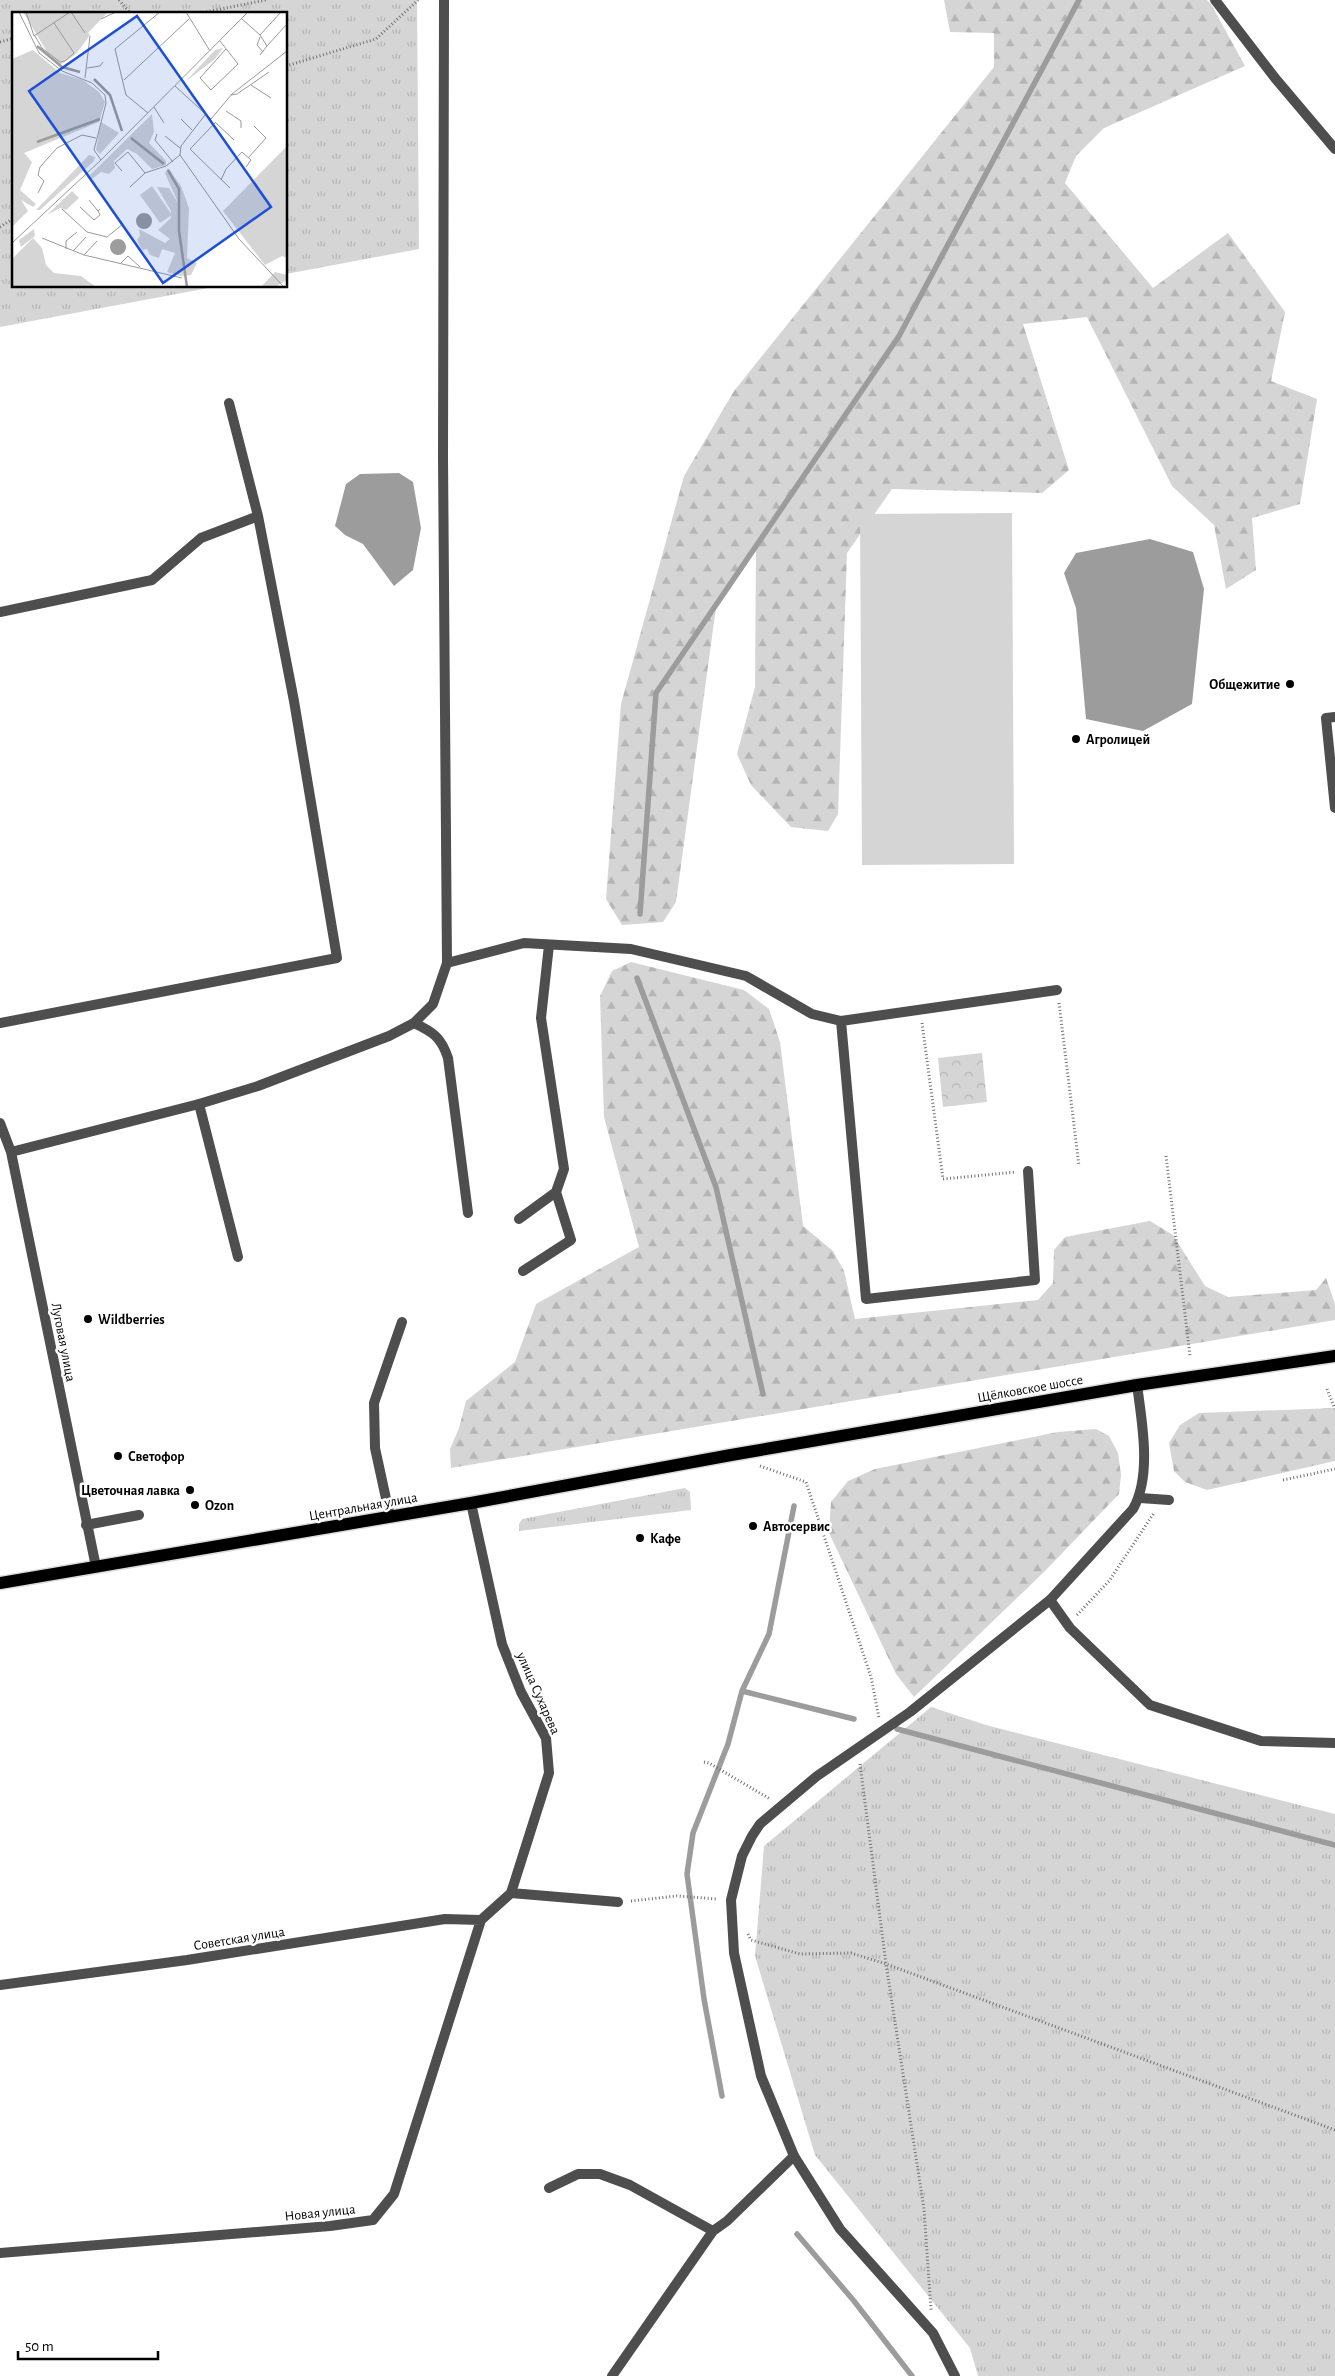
<svg xmlns="http://www.w3.org/2000/svg" width="1335" height="2376" font-family="'Alegreya Sans',sans-serif">
<style>
.grass{fill:url(#grass-tufts)}
.forest{fill:url(#forest-firs)}
.park{fill:url(#park-crowns)}
.pitch{fill:#d5d5d5}
.water{fill:#9c9c9c}
.lines{fill:none;stroke-linecap:round;stroke-linejoin:round}
.stream{stroke:#9c9c9c;stroke-width:5.5}
.primary-casing{stroke:#dbdbdb;stroke-width:15}
.path{stroke:#707070;stroke-width:3;stroke-dasharray:1 2.5;stroke-linecap:butt}
.service{stroke:#4e4e4e;stroke-width:10}
.minor{stroke:#4e4e4e;stroke-width:10}
.primary{stroke:#000;stroke-width:12}
.poi-dot{fill:#000;stroke:#fff;stroke-width:2}
.labels{text-anchor:middle;stroke-width:5;stroke-linejoin:round;paint-order:stroke}
.poi-label{font-size:14px;font-weight:bold;fill:#000;stroke:#fff;text-anchor:start}
.street-label{font-size:14px;fill:#000;stroke:#fff}
.inset-river{fill:none;stroke:#9c9c9c;stroke-width:2.5}
.inset-road{fill:none;stroke:#999;stroke-width:1}
.view{fill:#1d4ed8;fill-opacity:0.15;stroke:#1d4ed8;stroke-width:2.5}
.inset-edge{fill:none;stroke:#000;stroke-width:2.5}
</style>
<defs>
<pattern id="grass-tufts" width="24" height="20" patternUnits="userSpaceOnUse" patternTransform="scale(1.25)"><rect width="24" height="20" fill="#d5d5d5"/><path d="M3 7l-1-3M5 7V3M7 7l1-3M15 17l-1-3M17 17v-4M19 17l1-3" fill="none" stroke="#b5b5b5"/></pattern>
<pattern id="forest-firs" width="22" height="20" patternUnits="userSpaceOnUse" patternTransform="scale(1.25)"><rect width="22" height="20" fill="#d5d5d5"/><path d="M5 1l3.5 6h-7zM16 11l3.5 6h-7z" fill="#b5b5b5"/></pattern>
<pattern id="park-crowns" width="20" height="18" patternUnits="userSpaceOnUse" patternTransform="scale(1.25)"><rect width="20" height="18" fill="#d5d5d5"/><path d="M2 6a3 3 0 1 1 6 0M12 15a3 3 0 1 1 6 0" fill="none" stroke="#b5b5b5"/></pattern>
</defs>
<rect width="100%" height="100%" fill="#fff"/>
<path class="grass" d="M 0,0 L 417,0 L 419,249 L 286,274 L 286,14 L 14,14 L 14,286 L 219,286 L 0,327 Z
M 685,1488 L 690,1492 L 691,1510 L 519,1531 L 519,1524 L 522,1519 Z
M 931,1707 L 986,1725 L 1335,1814 L 1335,2376 L 978,2376 L 970,2348 L 815,2155 L 755,1956 L 764,1846 Z"/>
<path class="forest" d="M 944,0 L 1207,0 L 1211,4 L 1245,66 L 1104,128 L 1076,156 L 1065,183 L 1153,288 L 1228,233 L 1285,312 L 1271,381 L 1317,399 L 1300,504 L 1252,518 L 1256,570 L 1226,589 L 1214,525 L 1172,486 L 1087,317 L 1023,324 L 1069,470 L 1042,493 L 892,489 L 847,553 L 838,814 L 828,831 L 791,827 L 751,785 L 737,754 L 755,687 L 756,546 L 716,607 L 676,902 L 663,922 L 622,925 L 606,899 L 621,704 L 684,476 L 734,391 L 994,67 L 994,33 L 950,32 Z
M 631,962 L 744,990 L 769,1009 L 780,1042 L 803,1226 L 833,1251 L 844,1271 L 855,1319 L 1038,1300 L 1053,1283 L 1054,1250 L 1065,1237 L 1150,1221 L 1173,1235 L 1205,1286 L 1228,1297 L 1316,1290 L 1326,1278 L 1335,1304 L 1335,1320 L 451,1468 L 450,1449 L 459,1428 L 466,1401 L 515,1362 L 536,1304 L 639,1247 L 604,1117 L 600,996 L 612,971 Z
M 1335,1408 L 1335,1461 L 1207,1490 L 1185,1482 L 1174,1471 L 1169,1443 L 1180,1425 L 1199,1413 Z
M 1096,1429 L 1109,1436 L 1118,1453 L 1121,1475 L 1119,1494 L 1045,1571 L 914,1697 L 896,1674 L 829,1533 L 831,1502 L 848,1481 L 875,1469 L 1058,1432 Z"/>
<path class="park" d="M 982,1053 L 987,1102 L 943,1107 L 938,1058 Z"/>
<path class="pitch" d="M 1012,513 L 1014,864 L 862,865 L 860,514 Z"/>
<path class="water" d="M 399,473 L 413,482 L 421,528 L 413,570 L 394,586 L 363,544 L 345,535 L 335,526 L 346,484 L 360,474 Z
M 1150,539 L 1193,552 L 1204,589 L 1192,704 L 1143,731 L 1086,719 L 1076,608 L 1064,573 L 1076,553 Z"/>
<g class="lines">
<path class="stream" d="M 640,914 L 656,693 L 899,336 L 1079,0
M 637,978 L 716,1187 L 763,1394
M 742,1691 L 854,1719
M 897,1729 L 1335,1845
M 722,2096 L 704,1999 L 687,1874 L 693,1833 L 728,1744 L 742,1691 L 769,1634 L 794,1506
M 797,2234 L 854,2301 L 912,2376"/>
<g class="primary-casing">
<path id="primary" d="M 0,1583 L 471,1503 L 731,1455 L 1137,1385 L 1335,1356"/>
</g>
<path class="path" d="M 119,0 L 131,14
M 196,14 L 266,0
M 0,42 L 14,38
M 286,66 L 376,39 L 418,0
M 0,227 L 14,218
M 1059,1003 L 1079,1166
M 922,1023 L 943,1179 L 1016,1172
M 1166,1156 L 1190,1356
M 1327,1389 L 1335,1409
M 760,1466 L 806,1482 L 871,1677 L 879,1718
M 1283,1480 L 1335,1469
M 1077,1615 L 1109,1581 L 1154,1513
M 704,1762 L 709,1763 L 770,1799
M 860,1764 L 886,1964 L 924,2209 L 931,2310
M 631,1901 L 677,1896 L 717,1899
M 748,1934 L 751,1940 L 800,1954 L 851,1953 L 886,1964 L 1335,2130"/>
<path class="service" d="M 1215,0 L 1275,78 L 1335,149
M 0,612 L 152,580 L 201,538 L 258,516
M 1335,717 L 1326,718 L 1335,808
M 447,963 L 524,943 L 631,949 L 746,976 L 812,1014 L 841,1021 L 1057,990
M 841,1021 L 866,1299 L 1035,1280 L 1028,1171
M 0,1023 L 337,958 L 294,701 L 258,516 L 229,403
M 414,1023 C 433,1032 441,1037 448,1058 L 468,1213
M 199,1104 L 238,1257
M 519,1219 L 556,1192
M 523,1271 L 571,1240 L 556,1192 L 564,1169 L 541,1018 L 549,945
M 1140,1498 L 1169,1500
M 390,1517 L 375,1448 L 374,1403 L 402,1322
M 86,1525 L 139,1515
M 1050,1600 L 1070,1628 L 1150,1705 L 1261,1741 L 1335,1743
M 549,2188 L 578,2174 L 600,2174 L 630,2185 L 713,2231
M 612,2376 L 713,2231 L 727,2221 L 794,2156"/>
<path class="minor" d="M 0,1123 L 11,1152 L 96,1567
M 11,1152 L 199,1104 L 258,1086 L 389,1036 L 414,1023 L 433,1004 L 447,963 L 443,458 L 444,0
M 471,1503 L 502,1644 L 521,1692 L 546,1738 L 549,1773 L 511,1893
M 511,1893 L 618,1902
M 0,1985 L 187,1960 L 445,1919 L 481,1920
M 0,2253 L 330,2226 L 373,2220 L 394,2194 L 481,1920 L 511,1893
M 955,2376 L 933,2333 L 840,2229 L 794,2156 L 761,2076 L 734,1953 L 731,1900 L 742,1856 L 752,1836 L 760,1824 L 817,1776 L 910,1712 L 1050,1600 L 1133,1509 C 1152,1476 1142,1422 1137,1385"/>
<use href="#primary" class="primary"/>
</g>
<g class="poi-dot">
<circle cx="1290" cy="684" r="5"/>
<circle cx="1076" cy="739" r="5"/>
<circle cx="88" cy="1319" r="5"/>
<circle cx="118" cy="1456" r="5"/>
<circle cx="190" cy="1490" r="5"/>
<circle cx="195" cy="1505" r="5"/>
<circle cx="753" cy="1526" r="5"/>
<circle cx="640" cy="1538" r="5"/>
</g>
<g class="labels">
<g class="poi-label">
<text x="1280" y="689" text-anchor="end">Общежитие</text>
<text x="1086" y="744">Агролицей</text>
<text x="98" y="1324">Wildberries</text>
<text x="128" y="1461">Светофор</text>
<text x="180" y="1495" text-anchor="end">Цветочная лавка</text>
<text x="205" y="1510">Ozon</text>
<text x="763" y="1531">Автосервис</text>
<text x="650" y="1543">Кафе</text>
</g>
<g class="street-label">
<text transform="translate(64 1342) rotate(79)" y="5">Луговая улица</text>
<text transform="translate(1030 1388) rotate(-10)" y="5">Щёлковское шоссе</text>
<text transform="translate(363 1506) rotate(-10)" y="5">Центральная улица</text>
<text transform="translate(539 1693) rotate(66)" y="5">улица Сухарева</text>
<text transform="translate(239 1938) rotate(-9)" y="5">Советская улица</text>
<text transform="translate(320 2212) rotate(-6)" y="5">Новая улица</text>
</g>
</g>
<g transform="translate(12 12)">
<rect width="275" height="275" fill="#fff"/>
<path d="M 21,38 L 48,61 L 71,68 L 87,80 L 93,90 L 87,110 L 12,141 L 20,150 L 8,178 L 24,192 L 21,195 L 9,188 L 16,199 L 0,215 L 0,47 ZM 275,134 L 275,246 L 270,244 L 253,253 L 211,199 ZM 21,226 L 30,236 L 34,253 L 42,261 L 69,264 L 84,275 L 0,275 L 0,247 Z" fill="#d5d5d5"/>
<path d="M 211,36 L 203,47 L 173,70 L 203,38 ZM 140,102 L 142,120 L 137,131 L 154,149 L 154,153 L 140,157 L 125,142 L 115,137 L 102,149 L 103,156 L 97,162 L 89,160 L 80,167 L 76,165 ZM 89,110 L 107,121 L 88,142 L 84,138 ZM 77,143 L 83,145 L 82,149 L 28,198 L 24,198 ZM 156,156 L 169,174 L 177,196 L 175,246 L 185,251 L 179,263 L 168,264 L 155,260 L 163,241 L 150,237 L 147,246 L 138,243 L 135,237 L 130,238 L 125,228 L 128,224 L 127,217 L 153,231 L 158,227 L 146,218 L 159,206 L 159,199 L 145,175 L 157,176 L 167,193 L 153,161 ZM 60,179 L 67,186 L 54,198 L 48,196 L 35,203 ZM 22,217 L 23,224 L 9,235 L 7,228 ZM 263,260 L 275,263 L 275,268 L 263,275 L 249,275 Z" fill="#d5d5d5"/>
<path d="M 11,0 L 96,0 L 76,21 L 78,23 L 64,42 L 48,53 L 37,43 Z" fill="#d5d5d5"/>
<path d="M 140,174 L 160,203 L 148,211 L 128,183 Z" fill="#d5d5d5"/>
<path d="M124 209a8 8 0 1 1 16 0a8 8 0 1 1-16 0ZM98 235a8 8 0 1 1 16 0a8 8 0 1 1-16 0Z" fill="#9c9c9c"/>
<path class="inset-river" d="M 25,34 L 50,55 L 68,60M 82,67 L 98,83 L 110,119M 119,126 L 152,152M 25,130 L 88,107M 156,158 L 167,177 L 167,219 L 175,275"/>
<path class="inset-road" d="M 7,0 L 27,41 L 50,59 L 80,71 L 93,83 L 94,91 L 82,138 L 89,148M 14,0 L 22,24M 59,0 L 73,21M 174,0 L 198,39M 89,7 L 104,0M 230,7 L 248,23 L 269,0M 22,24 L 58,0M 23,24 L 30,36 L 48,50 L 53,49 L 62,41 L 42,11M 248,25 L 245,33 L 251,40M 208,29 L 226,52 L 199,78 L 188,66 L 214,37M 255,34 L 275,12M 248,43 L 255,34 L 248,23M 75,56 L 88,54 L 91,50M 73,66 L 78,24M 112,68 L 177,7M 239,73 L 259,86M 163,74 L 199,107 L 220,82 L 275,39M 219,83 L 225,82 L 257,60M 142,95 L 152,111M 214,99 L 229,109 L 229,116M 136,101 L 114,83 L 103,37 L 148,0M 193,103 L 169,134 L 168,143 L 227,227 L 272,275M 169,107 L 180,118M 203,110 L 222,128M 203,111 L 178,137 L 218,176M 145,122 L 143,128 L 161,150M 153,124 L 168,136M 236,146 L 254,126 L 242,114M 110,159 L 103,151 L 116,140 L 133,161M 209,168 L 214,157 L 230,140 L 239,148 L 234,155M 118,175 L 133,161 L 154,154 L 168,143M 26,181 L 32,169 L 26,163 L 28,155 L 45,136 L 70,123 L 84,126M 77,188 L 86,199 L 88,197M 68,195 L 82,208 L 88,203 L 86,199M 50,197 L 75,220 L 95,225 L 111,212 L 99,198M 30,226 L 72,243 L 85,229M 0,231 L 89,148 L 236,0M 54,237 L 54,229 L 65,220M 61,239 L 74,225M 72,243 L 170,266M 109,251 L 116,244 L 128,255"/>
<path class="view" d="M 125,4 L 259,195 L 151,271 L 17,79 Z"/>
<rect width="275" height="275" class="inset-edge"/>
</g>
<path d="M18 2351v8h140v-8" fill="none" stroke="#000000" stroke-width="2.5"/>
<text x="25" y="2351" font-size="15" fill="#000000" stroke="#ffffff" stroke-width="4" paint-order="stroke">50 m</text>
</svg>
